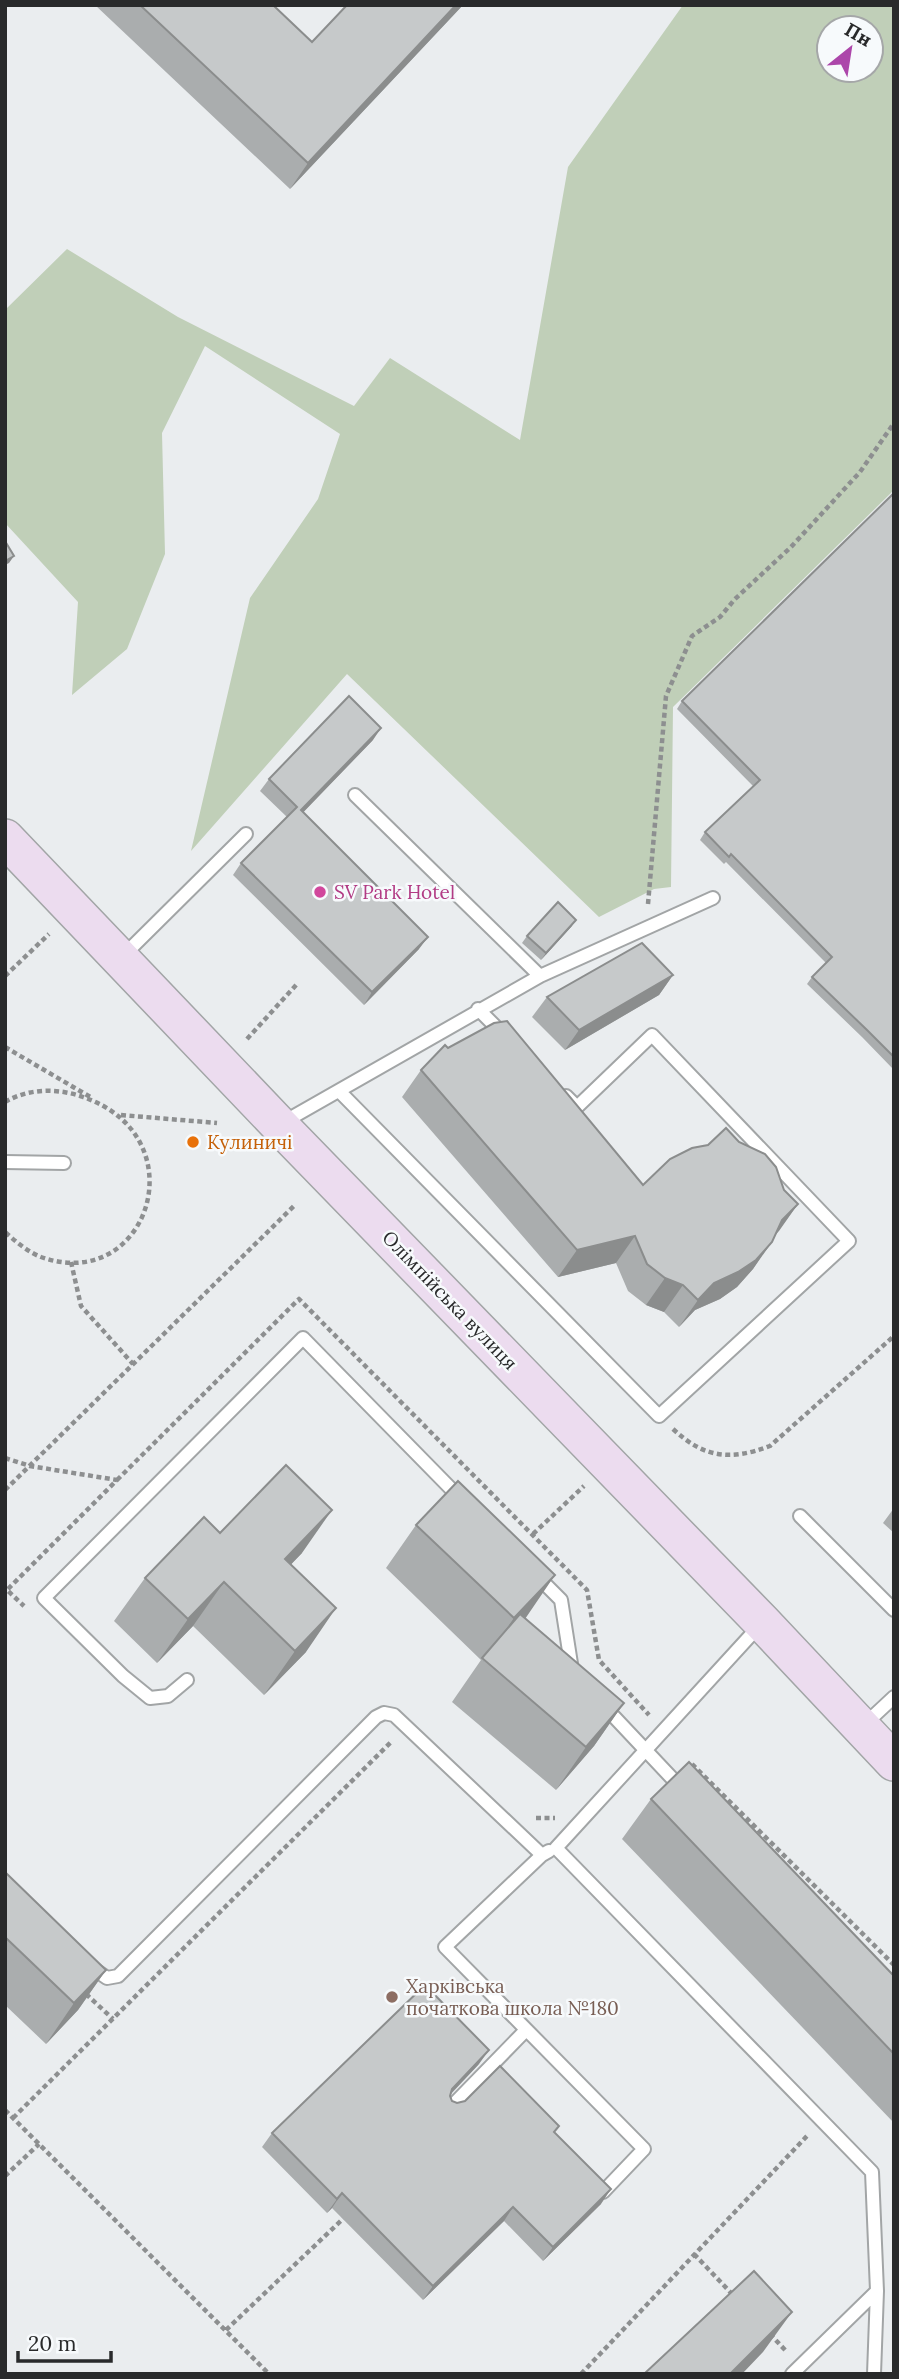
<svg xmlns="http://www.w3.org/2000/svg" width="899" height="2379" font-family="Lora,serif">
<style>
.green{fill:#c0cfb8;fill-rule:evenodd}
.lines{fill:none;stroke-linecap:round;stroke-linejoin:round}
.lane-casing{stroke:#a2a5a6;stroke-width:16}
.secondary-casing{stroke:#a2a5a6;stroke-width:40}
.path{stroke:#8d8f90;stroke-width:4.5;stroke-dasharray:5 3.5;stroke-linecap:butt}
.lane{stroke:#fff;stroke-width:12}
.secondary{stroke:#ecdcef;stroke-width:37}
.wall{fill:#aaadae}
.shaded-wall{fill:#8b8d8d}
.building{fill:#c6c9ca;stroke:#8b8d8d;stroke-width:2}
.hotel-dot{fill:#d1479c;stroke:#f7fafc;stroke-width:2.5}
.food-dot{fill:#e8710a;stroke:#f7fafc;stroke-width:2.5}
.education-dot{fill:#8d6e63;stroke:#f7fafc;stroke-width:2.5}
.labels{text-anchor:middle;stroke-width:5;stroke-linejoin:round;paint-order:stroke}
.hotel-label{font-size:19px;fill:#b23c85;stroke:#f7fafc;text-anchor:start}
.food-label{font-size:19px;fill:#c56008;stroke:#f7fafc;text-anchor:start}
.street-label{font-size:19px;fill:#292a2b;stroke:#f7fafc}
.education-label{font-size:19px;fill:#785e54;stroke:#f7fafc;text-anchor:start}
</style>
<rect width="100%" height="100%" fill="#eaedef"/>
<path class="green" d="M 683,5 L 894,5 L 894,490 L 673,707 L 671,887 L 654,889 L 599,917 L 347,674 L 191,851 L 250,598 L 318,499 L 340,434 L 205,346 L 162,433 L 165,554 L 127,649 L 72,695 L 78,602 L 5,523 L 5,310 L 67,249 L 178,317 L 354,406 L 390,358 L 520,440 L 568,167 ZM 829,28 L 871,28 L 871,70 L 829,70 Z"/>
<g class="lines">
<g class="lane-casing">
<path id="lane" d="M 355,795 L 540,976
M 123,956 L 246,834
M 478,1009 L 503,1034
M 339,1091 L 659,1416 L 849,1241 L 652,1035 L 577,1107 L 566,1096
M 282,1123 L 540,976 L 713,898
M 5,1162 L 64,1163
M 800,1516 L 894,1610
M 537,1576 L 561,1600 L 572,1670
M 761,1624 L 556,1848 L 872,2172 L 877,2291 L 874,2374
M 187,1680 L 168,1696 L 150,1698 L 123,1676 L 44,1598 L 303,1338 L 461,1499
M 603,1705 L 684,1791
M 864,1725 L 894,1697
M 549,1851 L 542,1855 L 445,1947 L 644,2149 L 603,2192
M 91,1967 L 107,1978 L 118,1976 L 376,1717 L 384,1713 L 394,1715 L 542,1855
M 449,2109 L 526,2030
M 792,2374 L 877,2291"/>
</g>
<g class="secondary-casing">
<path id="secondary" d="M 5,838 L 279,1125 L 762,1622 L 894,1762"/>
</g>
<path class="path" d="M 648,904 L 666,696 L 692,636 L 720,617 L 735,599 L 791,547 L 860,472 L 894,423
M 5,976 L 49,934
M 247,1039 L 297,984
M 5,1047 L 92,1098
M 5,1102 C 29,1088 58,1088 83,1097 C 200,1137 148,1295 41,1257 C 28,1252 15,1241 5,1232
M 121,1115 L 217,1123
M 71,1262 L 81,1306 L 133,1364
M 673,1429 C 704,1458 730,1461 770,1446 L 894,1336
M 5,1458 L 30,1466 L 117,1480 L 7,1590 L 24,1606
M 117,1480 L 299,1299 L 587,1590 L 599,1660 L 649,1715
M 5,1490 L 295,1205
M 533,1534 L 584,1486
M 692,1764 L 894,1965
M 536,1818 L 555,1818
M 86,1994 L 113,2019
M 5,2110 L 269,2374
M 13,2118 L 392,1741
M 5,2176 L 39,2144
M 694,2254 L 733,2295
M 226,2330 L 347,2215
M 770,2334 L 786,2351
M 581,2374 L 807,2136"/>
<use href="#lane" class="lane"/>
<use href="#secondary" class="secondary"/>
</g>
<path class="wall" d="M 95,5 L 273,5 L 312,42 L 463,5 L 290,189 Z
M 894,493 L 894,1070 L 862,1037 L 807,984 L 812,977 L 826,963 L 726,862 L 724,864 L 700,840 L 705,832 L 753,786 L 677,709 L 682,701 Z
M 373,740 L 303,812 L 419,949 L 364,1005 L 233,875 L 241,863 L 287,817 L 260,791 L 269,779 Z
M 576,920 L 571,927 L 541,960 L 522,943 L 527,936 Z
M 673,975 L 659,995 L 565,1050 L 532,1017 L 547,997 Z
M 448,1048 L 643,1185 L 784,1190 L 798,1204 L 775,1235 L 753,1269 L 737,1287 L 720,1299 L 695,1310 L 679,1327 L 664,1312 L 646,1305 L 628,1291 L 616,1263 L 558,1277 L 402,1097 L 421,1070 Z
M 894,1508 L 894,1533 L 883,1523 Z
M 416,1525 L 624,1703 L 594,1746 L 556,1790 L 452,1702 L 481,1660 L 386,1568 Z
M 220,1533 L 302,1553 L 291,1564 L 306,1652 L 264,1695 L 193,1626 L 157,1663 L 114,1621 L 145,1578 Z
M 651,1799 L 894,1976 L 894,2123 L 622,1839 Z
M 5,1872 L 106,1970 L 78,2010 L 46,2044 L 5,2005 Z
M 479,2064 L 451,2094 L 450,2096 L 452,2101 L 457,2103 L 555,2133 L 601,2204 L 543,2261 L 504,2221 L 423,2300 L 332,2208 L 327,2213 L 262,2147 L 272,2133 Z"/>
<path class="shaded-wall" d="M 456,5 L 463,5 L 290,189 L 308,163 Z
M 14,556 L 9,563 L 5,565 L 5,561 Z
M 381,728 L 373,740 L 293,823 L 301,810 Z
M 576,920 L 571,927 L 541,960 L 546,953 Z
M 428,937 L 419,949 L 364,1005 L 372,992 Z
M 673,975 L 659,995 L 565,1050 L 579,1030 Z
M 798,1204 L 779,1231 L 764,1247 L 782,1220 Z
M 635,1236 L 616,1263 L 558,1277 L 577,1250 Z
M 772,1242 L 753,1269 L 737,1287 L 720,1299 L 695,1310 L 679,1327 L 698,1300 L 714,1283 Z
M 665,1278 L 683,1285 L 664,1312 L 646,1305 Z
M 332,1510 L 302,1553 L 255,1602 L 285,1559 Z
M 555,1575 L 525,1619 L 483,1662 L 514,1618 Z
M 224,1582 L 193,1626 L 157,1663 L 188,1619 Z
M 336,1608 L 306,1652 L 264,1695 L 295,1651 Z
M 624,1703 L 594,1746 L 556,1790 L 586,1747 Z
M 106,1970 L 78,2010 L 46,2044 L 74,2003 Z
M 489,2050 L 479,2064 L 442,2103 L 452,2089 Z
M 611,2189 L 601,2204 L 543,2261 L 553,2247 Z
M 342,2193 L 332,2208 L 327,2213 L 337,2199 Z
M 513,2207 L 504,2221 L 423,2300 L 433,2286 Z
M 792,2312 L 763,2352 L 742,2374 L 730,2374 Z"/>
<path class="building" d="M 140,5 L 273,5 L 312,42 L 347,5 L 456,5 L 308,163 Z
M 894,493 L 894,1057 L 867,1030 L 812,977 L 832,957 L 731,854 L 729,857 L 705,832 L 760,780 L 682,701 Z
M 5,541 L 14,556 L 5,561 Z
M 349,696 L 381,728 L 301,810 L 428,937 L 372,992 L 241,863 L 297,807 L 269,779 Z
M 558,902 L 576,920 L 546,953 L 527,936 Z
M 642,943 L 673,975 L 579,1030 L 547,997 Z
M 507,1021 L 643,1185 L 670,1159 L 692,1148 L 708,1145 L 726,1128 L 739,1142 L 765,1154 L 776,1167 L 784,1190 L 798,1204 L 782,1220 L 772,1242 L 756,1260 L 738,1272 L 714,1283 L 698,1300 L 683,1285 L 665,1278 L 647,1264 L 635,1236 L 577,1250 L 421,1070 L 445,1045 L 448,1048 L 494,1023 Z
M 286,1465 L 332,1510 L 285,1559 L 336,1608 L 295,1651 L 224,1582 L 188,1619 L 145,1578 L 204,1517 L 220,1533 Z
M 458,1481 L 555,1575 L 514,1618 L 416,1525 Z
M 520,1614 L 624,1703 L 586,1747 L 482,1658 Z
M 689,1762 L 894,1976 L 894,2054 L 651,1799 Z
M 5,1872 L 106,1970 L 74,2003 L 5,1937 Z
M 425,1985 L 489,2050 L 452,2089 L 450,2096 L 452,2101 L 457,2103 L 465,2101 L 500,2066 L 559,2126 L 554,2132 L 611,2189 L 553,2247 L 513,2207 L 433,2286 L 342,2193 L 337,2199 L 272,2133 Z
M 754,2271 L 792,2312 L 730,2374 L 644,2374 Z"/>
<circle class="hotel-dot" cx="320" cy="892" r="7"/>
<circle class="food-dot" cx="193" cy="1142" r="7"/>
<circle class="education-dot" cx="392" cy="1997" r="7"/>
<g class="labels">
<g class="hotel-label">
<text x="334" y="899">SV Park Hotel</text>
</g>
<g class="food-label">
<text x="207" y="1149">Кулиничі</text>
</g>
<g class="street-label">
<text transform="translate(450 1300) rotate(46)" y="7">Олімпійська вулиця</text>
</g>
<g class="education-label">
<text x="406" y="1993">Харківська<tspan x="406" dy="22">початкова школа №180</tspan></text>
</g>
</g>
<rect width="899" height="2379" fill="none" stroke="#292a2b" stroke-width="14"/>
<g transform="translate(850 49) rotate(30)"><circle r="33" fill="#f7fafc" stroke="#a5a7a8" stroke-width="2"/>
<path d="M0-5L12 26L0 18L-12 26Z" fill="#ac46aa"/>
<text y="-10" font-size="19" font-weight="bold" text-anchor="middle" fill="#292a2b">Пн</text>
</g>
<path d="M18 2351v10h93v-10" fill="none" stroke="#292a2b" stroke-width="3.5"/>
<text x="28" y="2351" font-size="21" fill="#292a2b" stroke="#f7fafc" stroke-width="5" paint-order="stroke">20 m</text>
</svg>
